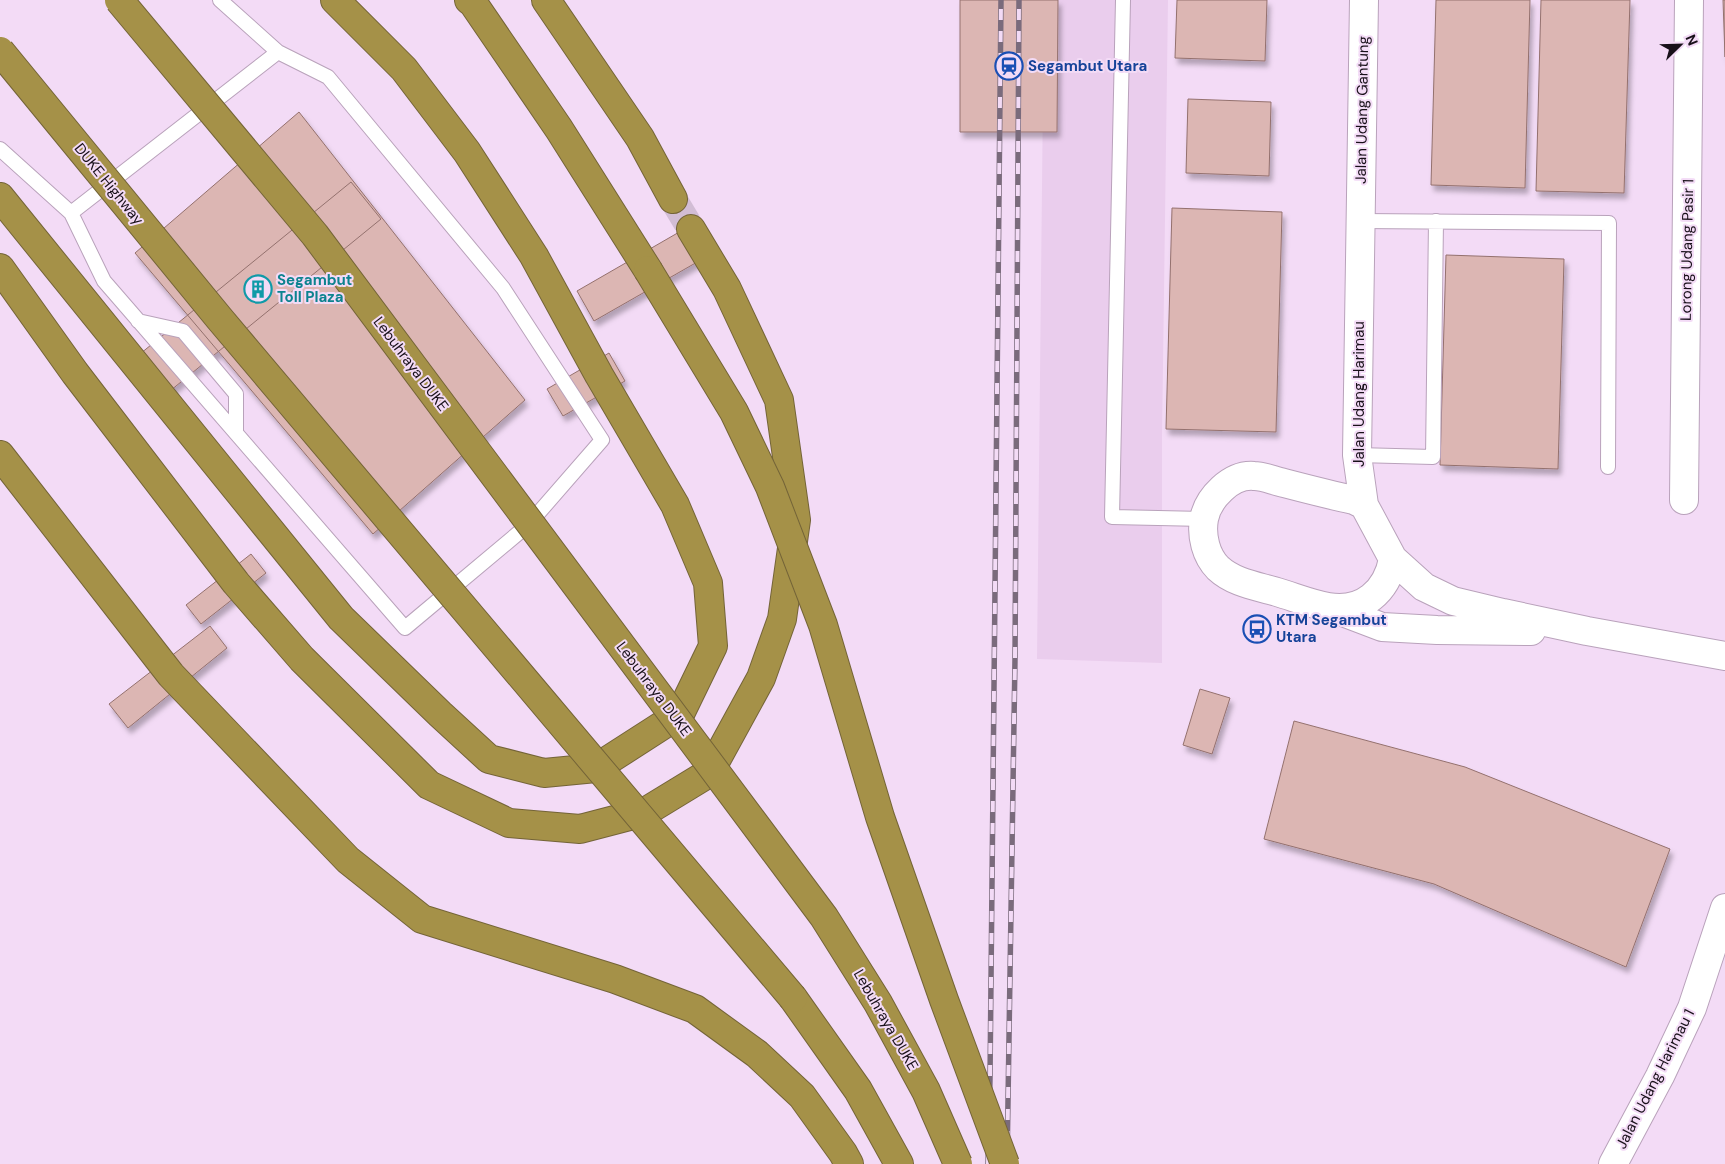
<svg xmlns="http://www.w3.org/2000/svg" width="1725" height="1164" font-family="'DM Sans',sans-serif">
<style>
.built{fill:#eacded}
.building{fill:#dcb6b3;stroke:#94716e;filter:url(#shadow)}
.lines{fill:none;stroke-linecap:round;stroke-linejoin:round}
.highway-tunnel{stroke:#d2bdd5;stroke-width:28;stroke-dasharray:28 14;stroke-linecap:butt}
.lane-casing{stroke:#b9a2bb;stroke-width:16}
.street-casing{stroke:#b9a2bb;stroke-width:30}
.highway-casing{stroke:#746438;stroke-width:30}
.lane{stroke:#fff;stroke-width:14}
.street{stroke:#fff;stroke-width:28}
.highway{stroke:#a59148;stroke-width:28}
.rail-casing{stroke:#7a6b7c;stroke-width:5.5}
.rail{stroke:#f3dbf6;stroke-width:4;stroke-dasharray:11;stroke-linecap:butt}
.highway-bridge-casing{stroke:#746438;stroke-width:30;stroke-linecap:butt}
.highway-bridge{stroke:#a59148;stroke-width:28}
.labels{text-anchor:middle;stroke-width:4;stroke-linejoin:round;paint-order:stroke}
.transit-label{font-size:15px;font-weight:bold;fill:#164399;stroke:#f3dbf6;text-anchor:start}
.street-label{font-size:15px;fill:#181019;stroke:#f3dbf6}
.culture-label{font-size:15px;font-weight:bold;fill:#0d838f;stroke:#f3dbf6;text-anchor:start}
</style>
<defs>
<filter id="shadow"><feDropShadow dx="3" dy="5.5" stdDeviation="2.5" flood-color="#0004"/></filter>
</defs>
<rect width="100%" height="100%" fill="#f3dbf6"/>
<path class="built" d="M 1044,0 L 1168,0 L 1162,438 L 1162,663 L 1037,659 Z"/>
<path class="building" d="M 960,0 L 1058,0 L 1057,132 L 960,132 Z
M 1177,0 L 1267,0 L 1265,61 L 1175,58 Z
M 1436,0 L 1530,0 L 1525,188 L 1431,185 Z
M 1541,0 L 1630,0 L 1624,193 L 1536,191 Z
M 1723,0 L 1725,0 L 1725,57 Z
M 1188,99 L 1271,102 L 1269,176 L 1186,173 Z
M 299,112 L 525,400 L 373,534 L 135,253 Z
M 351,182 L 381,219 L 165,395 L 135,358 Z
M 1172,208 L 1282,212 L 1276,432 L 1166,429 Z
M 681,231 L 699,261 L 594,321 L 577,291 Z
M 1446,255 L 1564,259 L 1558,469 L 1440,465 Z
M 609,353 L 625,381 L 563,416 L 547,389 Z
M 251,554 L 266,573 L 201,624 L 186,605 Z
M 210,626 L 227,648 L 128,728 L 109,704 Z
M 1200,689 L 1230,698 L 1212,754 L 1183,745 Z
M 1294,721 L 1465,767 L 1670,849 L 1626,967 L 1434,884 L 1264,839 Z"/>
<g class="lines">
<path class="highway-tunnel" d="M 673,199 L 691,229"/>
<g class="lane-casing">
<path id="lane" d="M 1123,0 L 1112,517 L 1204,519
M 0,149 L 71,213 L 104,281 L 405,628 L 528,525 L 602,440 L 503,288 L 328,77 L 278,52 L 220,0
M 71,213 L 278,52
M 1360,221 L 1609,223 L 1608,467
M 138,321 L 183,331 L 236,394 L 236,433
M 1357,455 L 1433,457 L 1436,221"/>
</g>
<g class="street-casing">
<path id="street" d="M 1364,0 L 1357,455 L 1364,505 L 1393,559 L 1424,587 L 1453,601 L 1503,613 L 1587,631 L 1725,656
M 1684,500 L 1689,0
M 1364,505 L 1354,500 C 1330,495 1307,489 1284,483 C 1274,481 1264,476 1254,476 C 1231,474 1208,498 1204,519 C 1201,536 1206,556 1218,568 C 1234,583 1257,586 1277,592 C 1294,597 1311,604 1328,607 C 1363,613 1387,591 1393,559
M 1332,608 L 1382,627 L 1437,630 L 1531,631
M 1613,1164 L 1660,1076 L 1692,1008 L 1725,908"/>
</g>
<g class="highway-casing">
<path id="highway" d="M 469,0 L 473,3 L 559,129 L 648,270
M 546,0 L 640,138 L 673,199
M 0,197 L 341,618 L 440,714 L 489,759 L 544,773 L 596,768 L 680,714 L 713,646 L 708,583 L 675,505 L 599,375 L 534,256 L 467,152 L 404,69 L 335,0
M 0,268 L 75,373 L 236,583 L 302,659 L 429,785 L 509,823 L 580,829 L 645,812 L 709,773 L 761,678 L 782,619 L 796,520 L 779,400 L 727,289 L 691,229
M 0,455 L 171,675 L 348,860 L 422,919 L 615,979 L 695,1009 L 757,1054 L 802,1096 L 843,1153 L 849,1164
M 793,998 L 858,1090 L 899,1164"/>
</g>
<use href="#lane" class="lane"/>
<use href="#street" class="street"/>
<use href="#highway" class="highway"/>
<g class="rail-casing">
<path id="rail" d="M 988,1164 L 990,1079 L 1001,0
M 1007,1164 L 1015,659 L 1019,0"/>
</g>
<use href="#rail" class="rail"/>
<g class="highway-bridge-casing">
<path id="highway-bridge" d="M 119,0 L 315,235 L 824,917 L 878,1003 L 926,1091 L 958,1164
M 0,51 L 219,318 L 793,998
M 648,270 L 734,412 L 770,487 L 823,625 L 880,817 L 944,1000 L 1005,1164"/>
</g>
<use href="#highway-bridge" class="highway-bridge"/>
</g>
<defs>
<g id="station-ring" transform="scale(1.4375)"><circle r="9.5" fill="#f3dbf6" stroke="#1a4fb4" stroke-width="1.5"/><path d="M-3-6H3Q5-6 5-4V2Q5 4 3 4L4.5 6H3L1.5 4h-3L-3 6H-4.5L-3 4Q-5 4-5 2V-4Q-5-6-3-6ZM-3.5-4v3h7v-3ZM-3.5 1v1.5H-2V1ZM2 1v1.5H3.5V1Z" fill="#1a4fb4"/></g>
<g id="building-ring" transform="scale(1.4375)"><circle r="9.5" fill="#f3dbf6" stroke="#0f9aa8" stroke-width="1.5"/><path d="M-4-6H4V6H1V3H-1V6H-4ZM-2.5-4.3h1.7v1.8h-1.7ZM.8-4.3h1.7v1.8H.8ZM-2.5-1h1.7V.8h-1.7ZM.8-1h1.7V.8H.8Z" fill="#0f9aa8"/></g>
<g id="bus-ring" transform="scale(1.4375)"><circle r="9.5" fill="#f3dbf6" stroke="#1a4fb4" stroke-width="1.5"/><path d="M-5-6H5V4H4V6H2V4H-2V6H-4V4H-5ZM-3.5-4V0h7V-4ZM-3.5 1.2v1.5H-2V1.2ZM2 1.2v1.5H3.5V1.2Z" fill="#1a4fb4"/></g>
</defs>
<g fill-rule="evenodd">
<use href="#station-ring" x="1009" y="66"/>
<use href="#building-ring" x="258" y="289"/>
<use href="#bus-ring" x="1257" y="629"/>
</g>
<g class="labels">
<g class="transit-label">
<text x="1028" y="71">Segambut Utara</text>
<text x="1276" y="625">KTM Segambut<tspan x="1276" dy="17">Utara</tspan></text>
</g>
<g class="street-label">
<text transform="translate(1362 110) rotate(-89)" y="5">Jalan Udang Gantung</text>
<text transform="translate(109 184) rotate(51)" y="5">DUKE Highway</text>
<text transform="translate(1687 250) rotate(-89)" y="5">Lorong Udang Pasir 1</text>
<text transform="translate(411 364) rotate(53)" y="5">Lebuhraya DUKE</text>
<text transform="translate(1359 394) rotate(-90)" y="5">Jalan Udang Harimau</text>
<text transform="translate(654 689) rotate(53)" y="5">Lebuhraya DUKE</text>
<text transform="translate(886 1020) rotate(60)" y="5">Lebuhraya DUKE</text>
<text transform="translate(1655 1079) rotate(-63)" y="5">Jalan Udang Harimau 1</text>
</g>
<g class="culture-label">
<text x="277" y="285">Segambut<tspan x="277" dy="17">Toll Plaza</tspan></text>
</g>
</g>
<g transform="translate(1680 45) rotate(67)" stroke="#f3dbf6" stroke-width="4" paint-order="stroke">
<path d="M0-4L9 19L0 12L-9 19Z" fill="#181019"/>
<text y="-8" font-size="14" font-weight="bold" text-anchor="middle" fill="#181019">N</text>
</g>
</svg>
